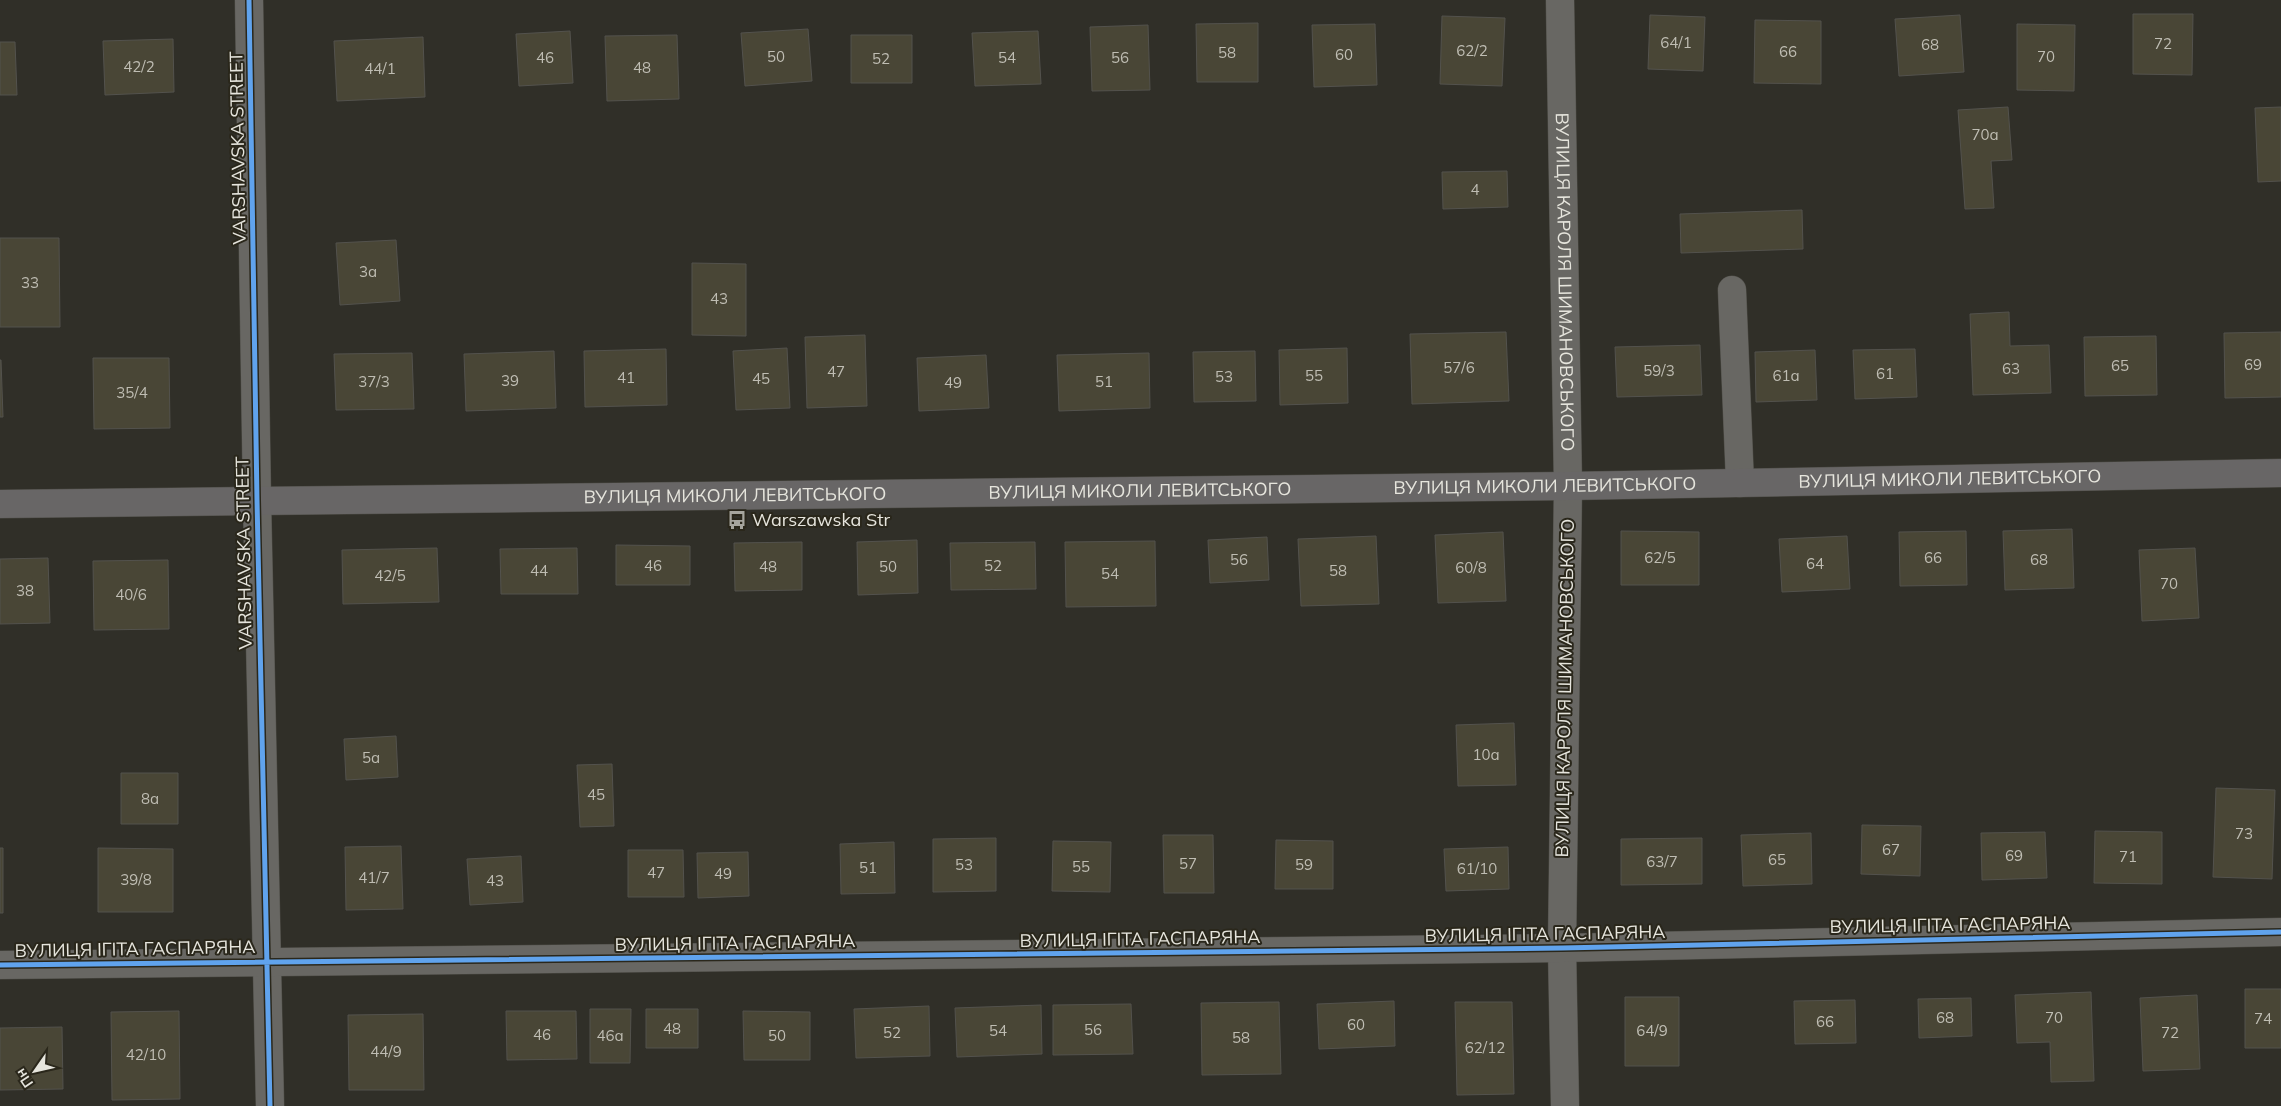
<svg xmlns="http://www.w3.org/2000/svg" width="2281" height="1106" font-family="Mulish,sans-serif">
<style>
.building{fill:#494636;stroke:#53524d}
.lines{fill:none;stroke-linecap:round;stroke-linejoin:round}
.minor-casing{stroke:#4d4c46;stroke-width:29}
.major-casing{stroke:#4d4c46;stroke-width:29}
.minor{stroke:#686763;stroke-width:28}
.major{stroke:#686666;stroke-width:28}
.cycleway-casing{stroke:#2a271b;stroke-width:8}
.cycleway{stroke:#60a3ed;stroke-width:5}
.labels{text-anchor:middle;stroke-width:4;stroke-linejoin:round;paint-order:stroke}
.number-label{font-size:15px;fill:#bfbdb3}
.street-label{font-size:18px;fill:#e6e5dd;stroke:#2a271b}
.poi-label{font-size:18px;fill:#e6e5dd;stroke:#2a271b;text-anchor:start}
</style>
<rect width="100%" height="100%" fill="#302f28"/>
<path class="building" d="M 2133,14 L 2193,14 L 2192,75 L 2133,74 Z
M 1650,15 L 1705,17 L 1703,71 L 1648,69 Z
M 1960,15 L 1964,72 L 1899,76 L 1895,19 Z
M 1442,16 L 1505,18 L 1502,86 L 1440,84 Z
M 1755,20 L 1821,21 L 1821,84 L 1754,83 Z
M 1258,23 L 1258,82 L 1197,82 L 1196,24 Z
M 1375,24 L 1377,85 L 1314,87 L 1312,25 Z
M 2017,24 L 2075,25 L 2074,91 L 2017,90 Z
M 1148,25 L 1150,90 L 1092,91 L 1090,27 Z
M 808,29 L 812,81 L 745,86 L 741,33 Z
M 570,31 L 573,83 L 519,86 L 516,34 Z
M 1038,31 L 1041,84 L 975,86 L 972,33 Z
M 677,35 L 679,99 L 607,101 L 605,36 Z
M 851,35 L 912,35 L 912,83 L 851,83 Z
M 423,37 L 425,97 L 337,101 L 334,41 Z
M 173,39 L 174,92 L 105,95 L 103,41 Z
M 0,42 L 15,42 L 17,95 L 0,95 Z
M 2008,107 L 2012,160 L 1991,161 L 1994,208 L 1965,209 L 1958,110 Z
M 2281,107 L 2281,181 L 2258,182 L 2255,108 Z
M 1507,171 L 1508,207 L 1443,209 L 1442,172 Z
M 1802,210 L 1803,249 L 1681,253 L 1680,214 Z
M 0,238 L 59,238 L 60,327 L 0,327 Z
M 396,240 L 400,301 L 340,305 L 336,243 Z
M 692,263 L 746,264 L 746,336 L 692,335 Z
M 2009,312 L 2010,346 L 2049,345 L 2051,393 L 1973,395 L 1970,314 Z
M 1506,332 L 1509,401 L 1412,404 L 1410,334 Z
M 2281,332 L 2281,397 L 2225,398 L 2224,333 Z
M 865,335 L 867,406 L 807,408 L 805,337 Z
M 2156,336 L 2157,395 L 2085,396 L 2084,337 Z
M 1700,345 L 1702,395 L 1617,397 L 1615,347 Z
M 787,348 L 790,408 L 736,410 L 733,351 Z
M 1347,348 L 1348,403 L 1280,405 L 1279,350 Z
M 666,349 L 667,405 L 585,407 L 584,351 Z
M 1915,349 L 1917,397 L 1855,399 L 1853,350 Z
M 1815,350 L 1817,400 L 1756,402 L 1755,352 Z
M 554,351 L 556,408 L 466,411 L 464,354 Z
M 1255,351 L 1256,401 L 1194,402 L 1193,352 Z
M 412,353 L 414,409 L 336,410 L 334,354 Z
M 1149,353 L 1150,408 L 1059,411 L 1057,355 Z
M 986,355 L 989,408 L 919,411 L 917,358 Z
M 93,358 L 169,358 L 170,428 L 94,429 Z
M 0,360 L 1,360 L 3,417 L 0,417 Z
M 2072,529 L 2074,588 L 2005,590 L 2003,531 Z
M 1621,531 L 1699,532 L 1699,585 L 1621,585 Z
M 1966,531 L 1967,585 L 1900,586 L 1899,532 Z
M 1503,532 L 1506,601 L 1438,603 L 1435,535 Z
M 1376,536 L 1379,604 L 1301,606 L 1298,539 Z
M 1847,536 L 1850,589 L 1782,592 L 1779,539 Z
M 1267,537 L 1269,580 L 1210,583 L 1208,540 Z
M 917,540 L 918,593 L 858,595 L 857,542 Z
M 1155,541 L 1156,606 L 1066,607 L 1065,542 Z
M 802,542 L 802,590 L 735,591 L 734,543 Z
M 1035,542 L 1036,589 L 951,590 L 950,543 Z
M 616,545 L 690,546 L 690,585 L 616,585 Z
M 437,548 L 439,602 L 343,604 L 342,550 Z
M 577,548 L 578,594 L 501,594 L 500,549 Z
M 2195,548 L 2199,618 L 2142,621 L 2139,550 Z
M 48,558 L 50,623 L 0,624 L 0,559 Z
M 168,560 L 169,629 L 94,630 L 93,561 Z
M 1514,723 L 1516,785 L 1458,786 L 1456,725 Z
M 396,736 L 398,777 L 346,780 L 344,739 Z
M 612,764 L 614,826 L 580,827 L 577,765 Z
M 121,773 L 178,773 L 178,824 L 121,824 Z
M 2216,788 L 2275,790 L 2272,879 L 2213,877 Z
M 1862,825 L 1921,826 L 1920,876 L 1861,874 Z
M 2095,831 L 2162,832 L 2162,884 L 2094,883 Z
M 2045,832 L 2047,878 L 1982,880 L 1981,833 Z
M 1811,833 L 1812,884 L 1743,886 L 1741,835 Z
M 1163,835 L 1213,835 L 1214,893 L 1164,893 Z
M 996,838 L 996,891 L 933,892 L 933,839 Z
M 1702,838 L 1702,884 L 1621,885 L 1621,839 Z
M 1276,840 L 1333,841 L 1333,889 L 1275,889 Z
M 1053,841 L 1111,842 L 1110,892 L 1052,891 Z
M 894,842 L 895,893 L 841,894 L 840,844 Z
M 401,846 L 403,909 L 346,910 L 345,847 Z
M 1508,847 L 1509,889 L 1446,891 L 1444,849 Z
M 0,848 L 3,848 L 3,913 L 0,913 Z
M 98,848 L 173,849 L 173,912 L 98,912 Z
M 628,850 L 683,850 L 684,897 L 628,897 Z
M 748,852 L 749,896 L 698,898 L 697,853 Z
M 521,856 L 523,902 L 470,905 L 467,859 Z
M 2245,989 L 2281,989 L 2281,1048 L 2245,1048 Z
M 2091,992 L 2094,1081 L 2051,1082 L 2050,1042 L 2017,1043 L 2015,995 Z
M 2197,995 L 2200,1069 L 2143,1071 L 2140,998 Z
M 1625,997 L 1679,997 L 1679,1066 L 1625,1066 Z
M 1971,998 L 1972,1036 L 1919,1038 L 1918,999 Z
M 1855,1000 L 1856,1043 L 1795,1044 L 1794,1001 Z
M 1394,1001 L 1395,1046 L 1319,1049 L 1317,1004 Z
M 1279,1002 L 1281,1074 L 1202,1075 L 1201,1003 Z
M 1455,1002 L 1512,1002 L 1514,1094 L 1457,1095 Z
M 1131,1004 L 1133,1054 L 1053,1055 L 1053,1005 Z
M 1041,1005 L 1042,1054 L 957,1057 L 955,1008 Z
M 929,1006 L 930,1056 L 856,1058 L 854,1009 Z
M 590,1009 L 631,1009 L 630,1063 L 590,1063 Z
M 646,1009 L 698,1009 L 698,1048 L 646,1048 Z
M 179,1011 L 180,1099 L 112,1100 L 111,1012 Z
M 506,1011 L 576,1011 L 577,1059 L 507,1060 Z
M 743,1011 L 810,1012 L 810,1060 L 744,1060 Z
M 423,1014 L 424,1090 L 349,1090 L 348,1015 Z
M 62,1027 L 63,1089 L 0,1090 L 0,1028 Z"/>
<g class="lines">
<g class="minor-casing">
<g id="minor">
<path d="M 249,0 L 257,500 L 270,1106"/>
<path id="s1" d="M 1560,0 L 1568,486 L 1562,948 L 1565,1106"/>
<path d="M 1732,290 L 1740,483"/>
<path d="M 0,965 L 1562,948 L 2281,932"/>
</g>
</g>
<g class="major-casing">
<g id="major">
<path id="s2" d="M 0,504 L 1568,486 L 2281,473"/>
</g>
</g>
<use href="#minor" class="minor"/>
<use href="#major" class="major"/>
<g class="cycleway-casing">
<path id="cycleway" d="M 249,0 L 257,500 L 270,1106
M 0,965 L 1562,948 L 2281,932"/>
</g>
<use href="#cycleway" class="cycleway"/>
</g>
<defs>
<g id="bus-bare" transform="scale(1.5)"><path d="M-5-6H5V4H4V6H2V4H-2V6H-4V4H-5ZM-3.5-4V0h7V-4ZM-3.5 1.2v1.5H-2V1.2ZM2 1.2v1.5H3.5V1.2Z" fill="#a6a59e" stroke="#2a271b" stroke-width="2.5" paint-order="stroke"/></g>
</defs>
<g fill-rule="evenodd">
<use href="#bus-bare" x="737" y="520"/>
</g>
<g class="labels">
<g class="number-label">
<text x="1676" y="48">64/1</text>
<text x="2163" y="49">72</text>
<text x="1930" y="50">68</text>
<text x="1472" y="56">62/2</text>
<text x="1788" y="57">66</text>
<text x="1227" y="58">58</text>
<text x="1344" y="60">60</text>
<text x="776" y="62">50</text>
<text x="2046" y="62">70</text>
<text x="545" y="63">46</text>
<text x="1007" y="63">54</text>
<text x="1120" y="63">56</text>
<text x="881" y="64">52</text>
<text x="139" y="72">42/2</text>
<text x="642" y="73">48</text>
<text x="380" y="74">44/1</text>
<text x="1985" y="140">70а</text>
<text x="1475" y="195">4</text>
<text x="368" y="277">3а</text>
<text x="30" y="288">33</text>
<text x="719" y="304">43</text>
<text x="2253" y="370">69</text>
<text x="2120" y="371">65</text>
<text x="1459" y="373">57/6</text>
<text x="2011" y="374">63</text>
<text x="1659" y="376">59/3</text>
<text x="836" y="377">47</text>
<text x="1885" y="379">61</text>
<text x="1314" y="381">55</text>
<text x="1786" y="381">61а</text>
<text x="1224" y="382">53</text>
<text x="626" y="383">41</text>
<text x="761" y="384">45</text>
<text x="510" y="386">39</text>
<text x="374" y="387">37/3</text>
<text x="1104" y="387">51</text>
<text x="953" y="388">49</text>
<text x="132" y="398">35/4</text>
<text x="1660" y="563">62/5</text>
<text x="1933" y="563">66</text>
<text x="1239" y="565">56</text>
<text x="2039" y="565">68</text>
<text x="1815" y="569">64</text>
<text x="653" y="571">46</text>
<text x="993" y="571">52</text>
<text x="768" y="572">48</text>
<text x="888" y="572">50</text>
<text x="1471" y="573">60/8</text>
<text x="539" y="576">44</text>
<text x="1338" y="576">58</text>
<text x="1110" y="579">54</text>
<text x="390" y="581">42/5</text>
<text x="2169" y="589">70</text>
<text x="25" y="596">38</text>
<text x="131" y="600">40/6</text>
<text x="1486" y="760">10а</text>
<text x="371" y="763">5а</text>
<text x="596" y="800">45</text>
<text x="150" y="804">8а</text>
<text x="2244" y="839">73</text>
<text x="1891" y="855">67</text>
<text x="2014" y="861">69</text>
<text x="2128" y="862">71</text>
<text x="1777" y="865">65</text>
<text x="1662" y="867">63/7</text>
<text x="1188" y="869">57</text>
<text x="964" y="870">53</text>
<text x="1304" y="870">59</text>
<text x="1081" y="872">55</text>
<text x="868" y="873">51</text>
<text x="1477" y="874">61/10</text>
<text x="656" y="878">47</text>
<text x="723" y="879">49</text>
<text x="374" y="883">41/7</text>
<text x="136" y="885">39/8</text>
<text x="495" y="886">43</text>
<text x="1945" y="1023">68</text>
<text x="2054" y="1023">70</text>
<text x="2263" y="1024">74</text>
<text x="1825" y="1027">66</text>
<text x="1356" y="1030">60</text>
<text x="672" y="1034">48</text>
<text x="1093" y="1035">56</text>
<text x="998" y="1036">54</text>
<text x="1652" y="1036">64/9</text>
<text x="892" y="1038">52</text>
<text x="2170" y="1038">72</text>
<text x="542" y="1040">46</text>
<text x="610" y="1041">46а</text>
<text x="777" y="1041">50</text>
<text x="1241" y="1043">58</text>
<text x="1485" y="1053">62/12</text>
<text x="386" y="1057">44/9</text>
<text x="146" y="1060">42/10</text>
</g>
<g class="street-label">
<text transform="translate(238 148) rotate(-91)" y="6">VARSHAVSKA STREET</text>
<text dy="6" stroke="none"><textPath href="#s1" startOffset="282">ВУЛИЦЯ КАРОЛЯ ШИМАНОВСЬКОГО</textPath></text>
<text dy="6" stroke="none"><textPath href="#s2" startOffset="1950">ВУЛИЦЯ МИКОЛИ ЛЕВИТСЬКОГО</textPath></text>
<text dy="6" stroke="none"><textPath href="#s2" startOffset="1545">ВУЛИЦЯ МИКОЛИ ЛЕВИТСЬКОГО</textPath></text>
<text dy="6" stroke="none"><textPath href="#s2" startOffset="1140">ВУЛИЦЯ МИКОЛИ ЛЕВИТСЬКОГО</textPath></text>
<text dy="6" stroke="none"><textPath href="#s2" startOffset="735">ВУЛИЦЯ МИКОЛИ ЛЕВИТСЬКОГО</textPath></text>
<text transform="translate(244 553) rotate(-91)" y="6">VARSHAVSKA STREET</text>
<text transform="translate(1565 688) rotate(-89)" y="6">ВУЛИЦЯ КАРОЛЯ ШИМАНОВСЬКОГО</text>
<text transform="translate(1950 925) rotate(-1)" y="6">ВУЛИЦЯ ІГІТА ГАСПАРЯНА</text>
<text transform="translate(1545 934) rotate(-1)" y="6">ВУЛИЦЯ ІГІТА ГАСПАРЯНА</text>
<text transform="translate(1140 939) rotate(-1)" y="6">ВУЛИЦЯ ІГІТА ГАСПАРЯНА</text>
<text transform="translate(735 943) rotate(-1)" y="6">ВУЛИЦЯ ІГІТА ГАСПАРЯНА</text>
<text transform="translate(135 949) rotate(-1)" y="6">ВУЛИЦЯ ІГІТА ГАСПАРЯНА</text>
</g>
<g class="poi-label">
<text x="752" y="526">Warszawska Str</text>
</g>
</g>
<g transform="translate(35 1071) rotate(236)" stroke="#2a271b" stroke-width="4" paint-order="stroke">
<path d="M0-4L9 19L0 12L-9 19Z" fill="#e6e5dd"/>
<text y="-8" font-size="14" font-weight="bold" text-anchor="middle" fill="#e6e5dd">Пн</text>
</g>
</svg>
